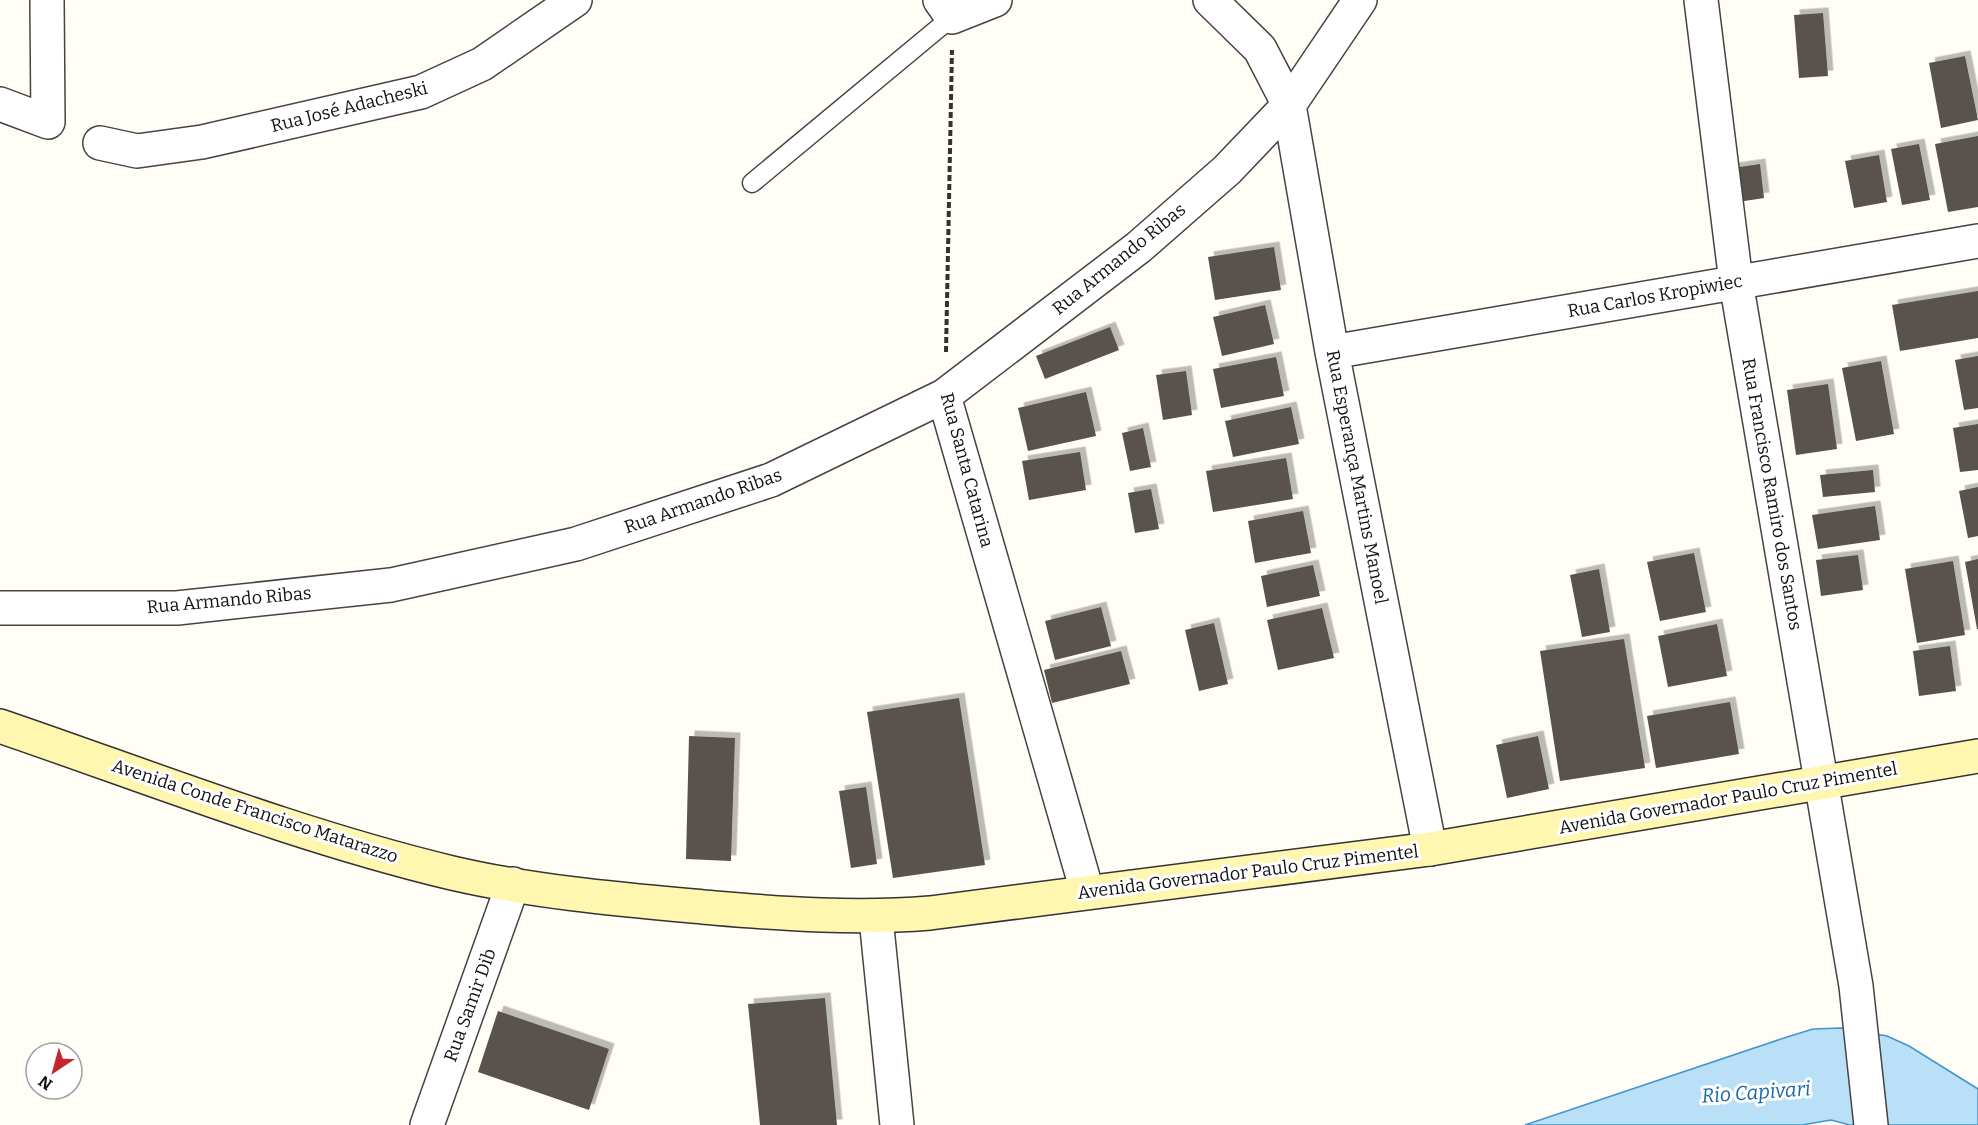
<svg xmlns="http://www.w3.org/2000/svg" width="1978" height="1125" font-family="Bitter,serif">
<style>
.water{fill:#b9e0f7;stroke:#3f96cf;stroke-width:1.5}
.building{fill:#5a524d;filter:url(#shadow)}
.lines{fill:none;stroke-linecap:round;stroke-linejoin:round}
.lane-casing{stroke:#444;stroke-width:21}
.street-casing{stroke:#444;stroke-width:36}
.secondary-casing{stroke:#333;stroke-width:36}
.path{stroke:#333;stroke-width:4;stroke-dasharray:6 3;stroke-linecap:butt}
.lane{stroke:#fff;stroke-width:18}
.street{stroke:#fff;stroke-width:33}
.secondary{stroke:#fff6b0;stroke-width:33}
.labels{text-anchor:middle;stroke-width:6;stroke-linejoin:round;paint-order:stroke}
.street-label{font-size:18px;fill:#111;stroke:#fff}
.water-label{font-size:20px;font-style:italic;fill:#1768a6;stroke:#fff}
</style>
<defs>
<filter id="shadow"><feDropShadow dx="5.5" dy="-5.5" stdDeviation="0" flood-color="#0004"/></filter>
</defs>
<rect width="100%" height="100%" fill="#fffdf5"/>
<path class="water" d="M 1841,1028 L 1887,1036 L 1909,1046 L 1978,1089 L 1978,1125 L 1850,1125 L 1831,1120 L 1802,1125 L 1525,1125 L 1787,1037 L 1813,1029 Z"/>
<path class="building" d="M 1823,13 L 1828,76 L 1799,78 L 1794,15 Z
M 1965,56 L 1978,120 L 1941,128 L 1929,63 Z
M 1978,136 L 1978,207 L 1948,212 L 1935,144 Z
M 1919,144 L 1930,200 L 1902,205 L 1891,149 Z
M 1879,155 L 1887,202 L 1854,208 L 1845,161 Z
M 1760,164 L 1764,198 L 1738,202 L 1733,168 Z
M 1274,247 L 1281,290 L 1215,300 L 1208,257 Z
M 1978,291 L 1978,338 L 1900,351 L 1892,305 Z
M 1265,305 L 1274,344 L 1222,356 L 1213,317 Z
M 1110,327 L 1119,350 L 1045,379 L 1036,356 Z
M 1978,356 L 1978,408 L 1964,410 L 1955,360 Z
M 1276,357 L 1284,396 L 1221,408 L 1213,369 Z
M 1881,361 L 1894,434 L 1856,441 L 1842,368 Z
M 1186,371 L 1192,415 L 1163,420 L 1156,375 Z
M 1828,384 L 1837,449 L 1796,455 L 1787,390 Z
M 1086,392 L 1096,436 L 1028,451 L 1018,408 Z
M 1291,407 L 1299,444 L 1233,457 L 1225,421 Z
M 1978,424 L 1978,470 L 1960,472 L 1953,428 Z
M 1143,428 L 1151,467 L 1130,471 L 1122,433 Z
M 1080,452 L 1086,490 L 1029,500 L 1022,461 Z
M 1286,458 L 1293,499 L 1213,512 L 1206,471 Z
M 1873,470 L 1875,492 L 1823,497 L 1820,475 Z
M 1978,487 L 1978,536 L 1968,538 L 1959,491 Z
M 1151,489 L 1159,529 L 1135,533 L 1128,493 Z
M 1875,506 L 1880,540 L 1818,549 L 1812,515 Z
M 1303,511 L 1311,553 L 1255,563 L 1248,521 Z
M 1694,553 L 1706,612 L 1660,621 L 1647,562 Z
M 1858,555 L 1863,590 L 1821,596 L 1816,560 Z
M 1978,559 L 1978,629 L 1977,629 L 1965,562 Z
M 1953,561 L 1965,635 L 1917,643 L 1905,569 Z
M 1313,565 L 1320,596 L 1267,607 L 1261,576 Z
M 1599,569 L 1610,632 L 1582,637 L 1570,575 Z
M 1101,607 L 1111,646 L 1055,660 L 1045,621 Z
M 1322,608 L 1334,658 L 1278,670 L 1267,620 Z
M 1214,623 L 1228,684 L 1199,691 L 1185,630 Z
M 1717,624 L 1727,676 L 1668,687 L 1658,636 Z
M 1624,639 L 1645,768 L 1560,781 L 1540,651 Z
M 1950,646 L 1956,691 L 1919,696 L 1913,651 Z
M 1121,651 L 1130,684 L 1052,703 L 1044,670 Z
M 959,698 L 985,865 L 893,878 L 867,712 Z
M 1730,702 L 1739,754 L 1656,768 L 1647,716 Z
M 689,736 L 735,738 L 731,861 L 686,859 Z
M 1538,736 L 1549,789 L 1507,798 L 1496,745 Z
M 866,787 L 877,864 L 851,868 L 839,791 Z
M 825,998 L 837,1125 L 760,1125 L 748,1004 Z
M 498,1011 L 609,1049 L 589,1110 L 478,1072 Z"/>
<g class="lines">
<g class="lane-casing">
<path id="lane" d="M 752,183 L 952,17"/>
</g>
<g class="street-casing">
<path id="street" d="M 940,0 L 952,17 L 995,0
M 1210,0 L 1260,49 L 1289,105 L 1332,352 L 1430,849
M 1701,0 L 1736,282 L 1856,986 L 1871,1125
M 0,104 L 48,122 L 47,0
M 100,143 L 137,151 L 202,142 L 421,92 L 482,64 L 575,0
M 1332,352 L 1978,241
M 944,396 L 1087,891
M 0,608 L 177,608 L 391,585 L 576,544 L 771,480 L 944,396 L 1139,247 L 1227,170 L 1289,105 L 1360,0
M 876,918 L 897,1125
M 427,1125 L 513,884"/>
</g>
<g class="secondary-casing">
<path id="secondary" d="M 0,726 C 149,777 298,836 452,873 C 538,893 627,900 714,908 C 786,914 857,919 930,913 L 1430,849 L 1978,756"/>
</g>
<path class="path" d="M 946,352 L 952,50"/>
<use href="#lane" class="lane"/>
<use href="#street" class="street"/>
<use href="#secondary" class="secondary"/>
</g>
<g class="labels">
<g class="street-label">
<text transform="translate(349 107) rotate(-14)" y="6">Rua José Adacheski</text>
<text transform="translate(1119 259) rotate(-39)" y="6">Rua Armando Ribas</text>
<text transform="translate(1655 296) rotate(-10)" y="6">Rua Carlos Kropiwiec</text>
<text transform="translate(967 470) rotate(75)" y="6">Rua Santa Catarina</text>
<text transform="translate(1357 477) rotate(79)" y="6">Rua Esperança Martins Manoel</text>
<text transform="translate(1772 494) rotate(80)" y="6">Rua Francisco Ramiro dos Santos</text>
<text transform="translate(703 501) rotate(-19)" y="6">Rua Armando Ribas</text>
<text transform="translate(229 600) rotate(-5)" y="6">Rua Armando Ribas</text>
<text transform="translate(1728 798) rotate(-10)" y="6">Avenida Governador Paulo Cruz Pimentel</text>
<text transform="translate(255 811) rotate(18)" y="6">Avenida Conde Francisco Matarazzo</text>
<text transform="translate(1248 872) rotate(-7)" y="6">Avenida Governador Paulo Cruz Pimentel</text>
<text transform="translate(470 1005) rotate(-70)" y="6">Rua Samir Dib</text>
</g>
<g class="water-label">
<text transform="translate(1756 1092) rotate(-4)" y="7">Rio Capivari</text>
</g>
</g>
<g transform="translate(54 1071) rotate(216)"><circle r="28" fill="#ffffff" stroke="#a0a0a0" stroke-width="1.5"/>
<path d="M0-4.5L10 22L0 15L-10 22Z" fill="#c4262e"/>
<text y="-9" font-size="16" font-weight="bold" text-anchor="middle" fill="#111111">N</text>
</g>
</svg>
